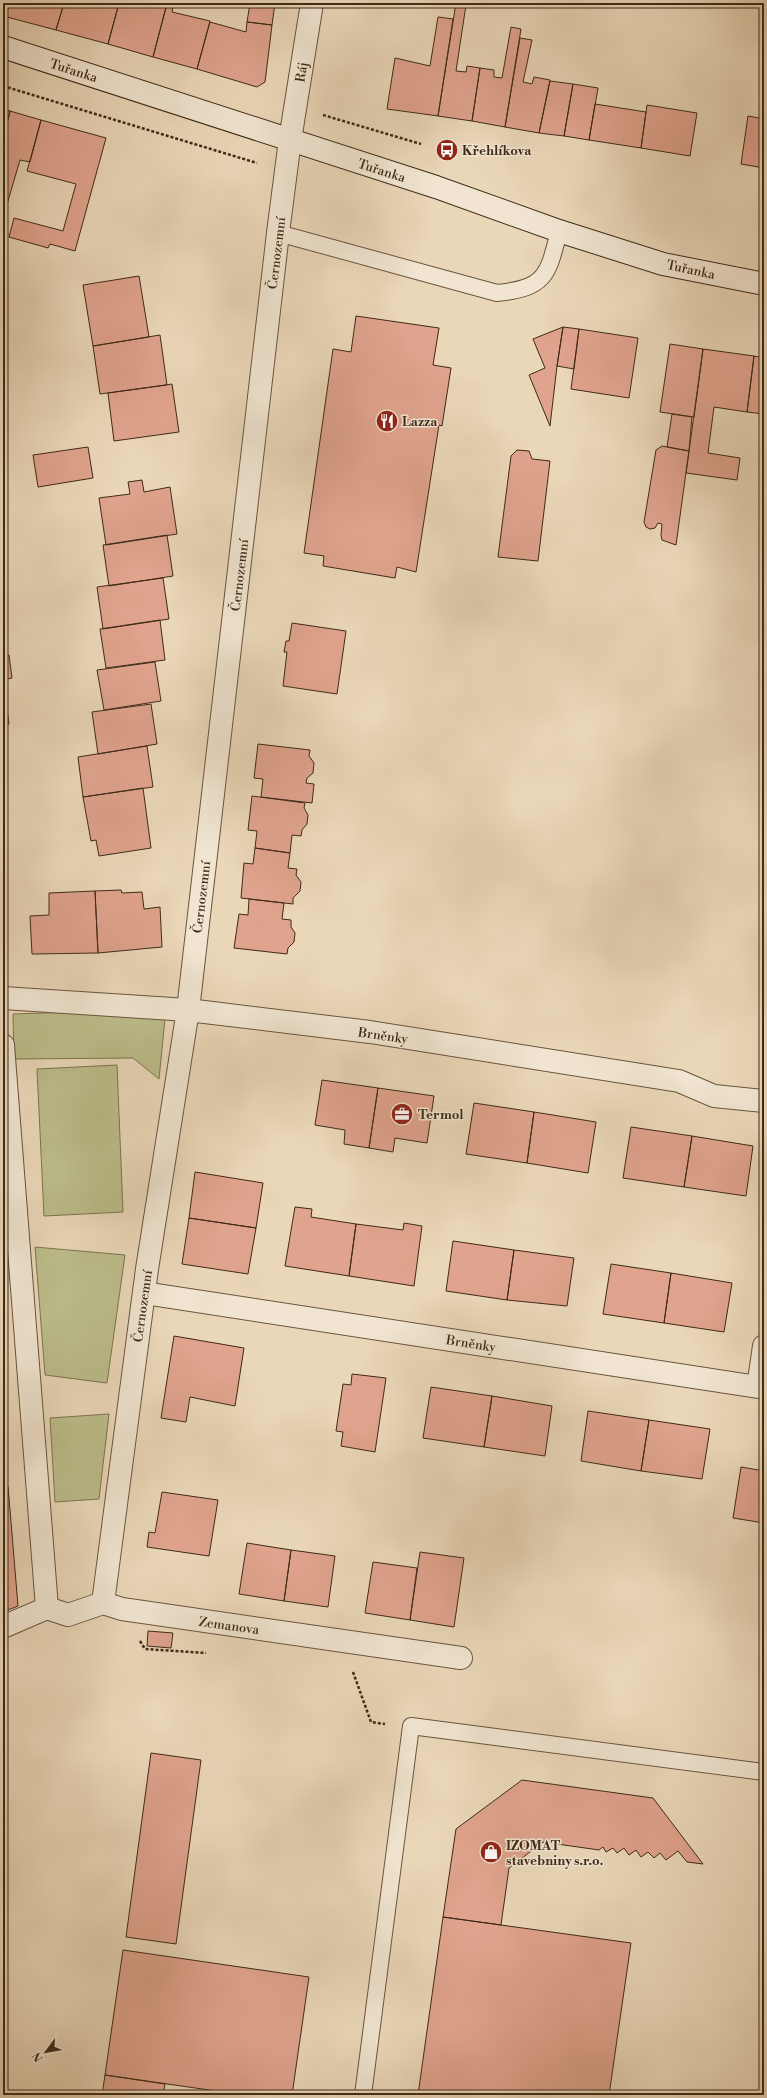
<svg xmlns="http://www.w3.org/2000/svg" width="767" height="2098" font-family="'Libre Bodoni',serif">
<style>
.green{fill:#bcbd8b;stroke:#7d7451}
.building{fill:#e0a38d;stroke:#3e2a17}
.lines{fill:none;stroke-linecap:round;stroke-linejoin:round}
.lane-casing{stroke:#69553f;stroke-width:18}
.street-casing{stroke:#69553f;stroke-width:24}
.secondary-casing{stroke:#3e2a17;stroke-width:24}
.path{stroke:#3e2a17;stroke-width:2.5;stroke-dasharray:3 2;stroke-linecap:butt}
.lane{stroke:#f1e5d1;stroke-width:16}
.street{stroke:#f1e5d1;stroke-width:22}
.secondary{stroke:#f1e5d1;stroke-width:22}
.labels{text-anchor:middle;stroke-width:3;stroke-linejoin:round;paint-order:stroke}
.street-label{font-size:13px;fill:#3e2a17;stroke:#f1e5d1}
.poi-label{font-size:13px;font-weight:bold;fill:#3e2a17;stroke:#f1e5d1;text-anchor:start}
</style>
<rect width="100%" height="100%" fill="#ead7b8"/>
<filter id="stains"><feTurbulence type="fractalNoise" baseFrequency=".005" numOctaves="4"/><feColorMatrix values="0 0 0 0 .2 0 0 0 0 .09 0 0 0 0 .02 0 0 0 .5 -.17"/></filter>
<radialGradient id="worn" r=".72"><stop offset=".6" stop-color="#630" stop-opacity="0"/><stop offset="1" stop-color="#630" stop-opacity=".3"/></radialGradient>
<path class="green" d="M 166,1009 L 159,1079 L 133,1058 L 14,1059 L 13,1014 Z
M 117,1065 L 123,1212 L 44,1216 L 37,1069 Z
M 35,1247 L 125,1255 L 107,1383 L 45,1375 Z
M 109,1414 L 99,1499 L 55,1502 L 50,1418 Z"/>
<path class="building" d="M 3,3 L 64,3 L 56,30 L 3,16 Z
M 64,3 L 119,3 L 108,44 L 56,30 Z
M 119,3 L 141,3 L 149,5 L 150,3 L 167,4 L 153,57 L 108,44 Z
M 167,3 L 174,3 L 172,12 L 210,21 L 197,69 L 153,57 Z
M 250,3 L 275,3 L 272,25 L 247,22 Z
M 456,3 L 466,5 L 456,71 L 466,72 L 467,66 L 480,68 L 472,121 L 438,116 Z
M 438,17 L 453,19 L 438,116 L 387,109 L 395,58 L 430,66 Z
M 210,22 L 246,32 L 247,22 L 272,25 L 265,82 L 257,87 L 197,69 Z
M 511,27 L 521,29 L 505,127 L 472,121 L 480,68 L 494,70 L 494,77 L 502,78 Z
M 520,38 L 532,40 L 523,82 L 532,84 L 534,77 L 550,80 L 539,133 L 505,127 Z
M 550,81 L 573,84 L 564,136 L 539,133 Z
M 573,84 L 598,88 L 589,140 L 564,136 Z
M 595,104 L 646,112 L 641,148 L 589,140 Z
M 647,105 L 697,113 L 690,156 L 641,148 Z
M 3,109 L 10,111 L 3,140 Z
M 10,111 L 41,120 L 30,162 L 20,160 L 3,218 L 3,140 Z
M 748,116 L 764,119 L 764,168 L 741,164 Z
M 41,120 L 106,138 L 75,251 L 50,244 L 48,248 L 9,237 L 14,218 L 63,231 L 76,184 L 27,171 Z
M 139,276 L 149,337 L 93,346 L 83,285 Z
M 356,316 L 439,328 L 433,365 L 451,368 L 442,426 L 439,425 L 416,572 L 397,567 L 395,578 L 323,566 L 324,556 L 304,553 L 333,349 L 351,352 Z
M 563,327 L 579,329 L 574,369 L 557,366 Z
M 563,327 L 557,366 L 550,426 L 529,375 L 545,368 L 533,339 Z
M 579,329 L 638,338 L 629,398 L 571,389 Z
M 160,335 L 167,385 L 100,394 L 93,346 Z
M 670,344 L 703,349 L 694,417 L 660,412 Z
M 703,349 L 754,356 L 747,412 L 714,407 L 708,453 L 740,458 L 737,480 L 686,473 Z
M 754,356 L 764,358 L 764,414 L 747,412 Z
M 172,384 L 179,432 L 114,441 L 108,393 Z
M 672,414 L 692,417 L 689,451 L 667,447 Z
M 662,446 L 689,451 L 676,545 L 662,540 L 661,535 L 662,524 L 658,523 L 655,528 L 650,529 L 646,527 L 644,522 L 656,450 Z
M 88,447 L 93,478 L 38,487 L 33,455 Z
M 517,450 L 529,451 L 532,459 L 550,461 L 538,561 L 498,557 L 511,456 Z
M 142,480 L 144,492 L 170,487 L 177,534 L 106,545 L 99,498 L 130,494 L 128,482 Z
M 167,535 L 173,576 L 109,586 L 103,545 Z
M 163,578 L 169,619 L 103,629 L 97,587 Z
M 160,620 L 165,660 L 106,668 L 100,629 Z
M 292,623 L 346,631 L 337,694 L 283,686 L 287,652 L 284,652 L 286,641 L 289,641 Z
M 9,655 L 12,678 L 3,680 L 3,656 Z
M 155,662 L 161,701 L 104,710 L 97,670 Z
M 3,682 L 9,724 L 3,725 Z
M 151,704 L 157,744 L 98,754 L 92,712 Z
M 258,744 L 310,750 L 309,756 L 314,763 L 313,773 L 307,778 L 306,783 L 314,784 L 312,803 L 261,797 L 263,779 L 254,778 Z
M 147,746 L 153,787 L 83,797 L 78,757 Z
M 143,788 L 151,848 L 99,856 L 96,840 L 91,841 L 83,797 Z
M 252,796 L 305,803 L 304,808 L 308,815 L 307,824 L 302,830 L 301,836 L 292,835 L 290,853 L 255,848 L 257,831 L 248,830 Z
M 255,848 L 290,853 L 288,868 L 297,869 L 296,875 L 301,882 L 300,891 L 293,898 L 293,904 L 241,898 L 244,863 L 253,864 Z
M 121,890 L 122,893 L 142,892 L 144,909 L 160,907 L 162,947 L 98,953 L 95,891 Z
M 95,891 L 98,953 L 32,954 L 30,916 L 49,915 L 49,893 Z
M 249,899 L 284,903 L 282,919 L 291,920 L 291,927 L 295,933 L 294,942 L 288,948 L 287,954 L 234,948 L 239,914 L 248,915 Z
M 322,1080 L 378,1088 L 369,1148 L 344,1144 L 345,1130 L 315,1125 Z
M 378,1088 L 434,1096 L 427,1143 L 395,1138 L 393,1152 L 369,1148 Z
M 474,1103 L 534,1112 L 527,1163 L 466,1154 Z
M 534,1112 L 596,1122 L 588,1173 L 527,1163 Z
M 631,1127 L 692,1136 L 684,1187 L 623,1178 Z
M 692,1136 L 753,1146 L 746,1196 L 684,1187 Z
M 195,1172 L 263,1183 L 256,1228 L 189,1218 Z
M 295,1207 L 312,1209 L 311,1217 L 356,1224 L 349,1276 L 285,1266 Z
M 189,1218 L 256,1228 L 248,1274 L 182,1264 Z
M 404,1223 L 422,1226 L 414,1286 L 349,1276 L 356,1224 L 403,1230 Z
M 453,1241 L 514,1250 L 507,1300 L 446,1291 Z
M 514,1250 L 574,1258 L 567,1306 L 507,1300 Z
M 611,1264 L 671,1273 L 664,1323 L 603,1314 Z
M 671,1273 L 732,1283 L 724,1332 L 664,1323 Z
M 174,1336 L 244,1348 L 235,1406 L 190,1397 L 186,1422 L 161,1418 Z
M 352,1374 L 386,1378 L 375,1452 L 341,1446 L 343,1432 L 336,1431 L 343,1384 L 351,1385 Z
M 431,1387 L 492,1396 L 484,1447 L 423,1438 Z
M 492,1396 L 552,1406 L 545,1456 L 484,1447 Z
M 588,1411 L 649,1420 L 641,1471 L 581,1461 Z
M 649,1420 L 710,1429 L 702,1479 L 641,1471 Z
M 741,1467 L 764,1471 L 764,1523 L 733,1518 Z
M 8,1486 L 18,1606 L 3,1612 L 3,1488 Z
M 162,1492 L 218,1500 L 209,1556 L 147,1547 L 149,1532 L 155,1533 Z
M 247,1543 L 291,1550 L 284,1601 L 239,1594 Z
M 291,1550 L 335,1556 L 328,1607 L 284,1601 Z
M 420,1552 L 464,1558 L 454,1627 L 410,1620 Z
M 373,1562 L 417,1568 L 410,1620 L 365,1613 Z
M 148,1631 L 173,1633 L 171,1648 L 147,1646 Z
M 151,1753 L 201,1760 L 176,1944 L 126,1937 Z
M 522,1780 L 653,1798 L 703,1864 L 687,1862 L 678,1851 L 666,1860 L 660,1853 L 654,1858 L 648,1852 L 641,1857 L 636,1850 L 629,1855 L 624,1848 L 617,1853 L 613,1848 L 606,1852 L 603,1847 L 599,1850 L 543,1842 L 509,1868 L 501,1925 L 443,1917 L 456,1829 Z
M 443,1917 L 631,1943 L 609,2095 L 418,2095 Z
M 123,1950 L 309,1977 L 292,2095 L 244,2095 L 105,2075 Z
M 105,2075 L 165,2084 L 163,2095 L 102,2095 Z"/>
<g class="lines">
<g class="lane-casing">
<path id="lane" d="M 278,233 L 497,293 C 546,288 548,275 559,231
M 363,2095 L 411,1726 L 764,1772"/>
</g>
<g class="street-casing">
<path id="street" d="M 3,998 L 188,1010 L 370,1032 L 679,1081 L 714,1096 L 764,1101
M 3,1045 L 47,1608
M 144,1293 L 758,1387 L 764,1346
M 103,1603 L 147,1269 L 188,1010 L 278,233 L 290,140 L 312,3
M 3,1627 L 47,1608 L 68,1615 L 103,1603 L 122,1609 L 461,1658"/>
</g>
<g class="secondary-casing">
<path id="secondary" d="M 3,47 L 436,187 L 559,231 L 663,264 L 764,284"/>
</g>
<path class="path" d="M 3,86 L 257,163
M 323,115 L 421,144
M 140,1641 L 145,1649 L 206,1653
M 353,1672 L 371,1722 L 385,1724"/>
<use href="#lane" class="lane"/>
<use href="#street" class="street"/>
<use href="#secondary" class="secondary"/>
</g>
<defs>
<g id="bus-disc" transform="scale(1.15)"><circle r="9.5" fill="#8f2418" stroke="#f1e5d1"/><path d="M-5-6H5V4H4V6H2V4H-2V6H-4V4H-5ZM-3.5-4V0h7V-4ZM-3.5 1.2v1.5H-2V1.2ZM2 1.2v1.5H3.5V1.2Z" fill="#fff"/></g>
<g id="restaurant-disc" transform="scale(1.15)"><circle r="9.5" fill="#8f2418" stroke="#f1e5d1"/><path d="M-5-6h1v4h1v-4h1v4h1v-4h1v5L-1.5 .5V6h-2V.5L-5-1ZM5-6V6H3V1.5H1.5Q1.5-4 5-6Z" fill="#fff"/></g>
<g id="office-disc" transform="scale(1.15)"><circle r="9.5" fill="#8f2418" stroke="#f1e5d1"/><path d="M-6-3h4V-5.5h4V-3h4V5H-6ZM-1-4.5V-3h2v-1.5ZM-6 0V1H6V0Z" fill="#fff"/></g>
<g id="shop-disc" transform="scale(1.15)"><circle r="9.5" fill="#8f2418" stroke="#f1e5d1"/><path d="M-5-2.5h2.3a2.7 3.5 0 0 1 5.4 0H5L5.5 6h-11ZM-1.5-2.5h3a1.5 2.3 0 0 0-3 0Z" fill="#fff"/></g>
</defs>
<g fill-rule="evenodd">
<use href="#bus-disc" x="447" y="150"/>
<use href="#restaurant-disc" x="387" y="421"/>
<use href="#office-disc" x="402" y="1114"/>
<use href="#shop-disc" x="491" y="1852"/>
</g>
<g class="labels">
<g class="street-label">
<text transform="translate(74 70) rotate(18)" y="5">Tuřanka</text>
<text transform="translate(301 72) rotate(-81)" y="5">Ráj</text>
<text transform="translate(382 170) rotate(18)" y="5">Tuřanka</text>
<text transform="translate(276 253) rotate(-83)" y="5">Černozemní</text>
<text transform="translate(691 269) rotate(12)" y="5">Tuřanka</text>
<text transform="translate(239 575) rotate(-83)" y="5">Černozemní</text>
<text transform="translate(201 897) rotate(-83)" y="5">Černozemní</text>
<text transform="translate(383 1035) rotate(8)" y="5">Brněnky</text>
<text transform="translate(142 1306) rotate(-82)" y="5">Černozemní</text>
<text transform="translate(471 1343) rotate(9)" y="5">Brněnky</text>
<text transform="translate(229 1625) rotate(8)" y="5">Zemanova</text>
</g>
<g class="poi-label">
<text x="462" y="155">Křehlíkova</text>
<text x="402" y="426">Lazza</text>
<text x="418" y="1119">Termol</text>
<text x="506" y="1850">IZOMAT<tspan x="506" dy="15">stavebniny s.r.o.</tspan></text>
</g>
</g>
<rect width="767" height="2098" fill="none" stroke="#ead7b8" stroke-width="16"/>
<rect x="4" y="4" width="759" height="2090" fill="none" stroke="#3e2a17" stroke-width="2"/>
<rect x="8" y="8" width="751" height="2082" fill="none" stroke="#3e2a17"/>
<g transform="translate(46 2052) rotate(238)" stroke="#f1e5d1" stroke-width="3" paint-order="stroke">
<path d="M0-3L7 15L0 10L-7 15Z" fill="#3e2a17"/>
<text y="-6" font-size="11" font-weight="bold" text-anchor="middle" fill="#3e2a17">N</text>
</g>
<rect width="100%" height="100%" filter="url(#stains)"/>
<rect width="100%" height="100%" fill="url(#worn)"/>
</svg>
